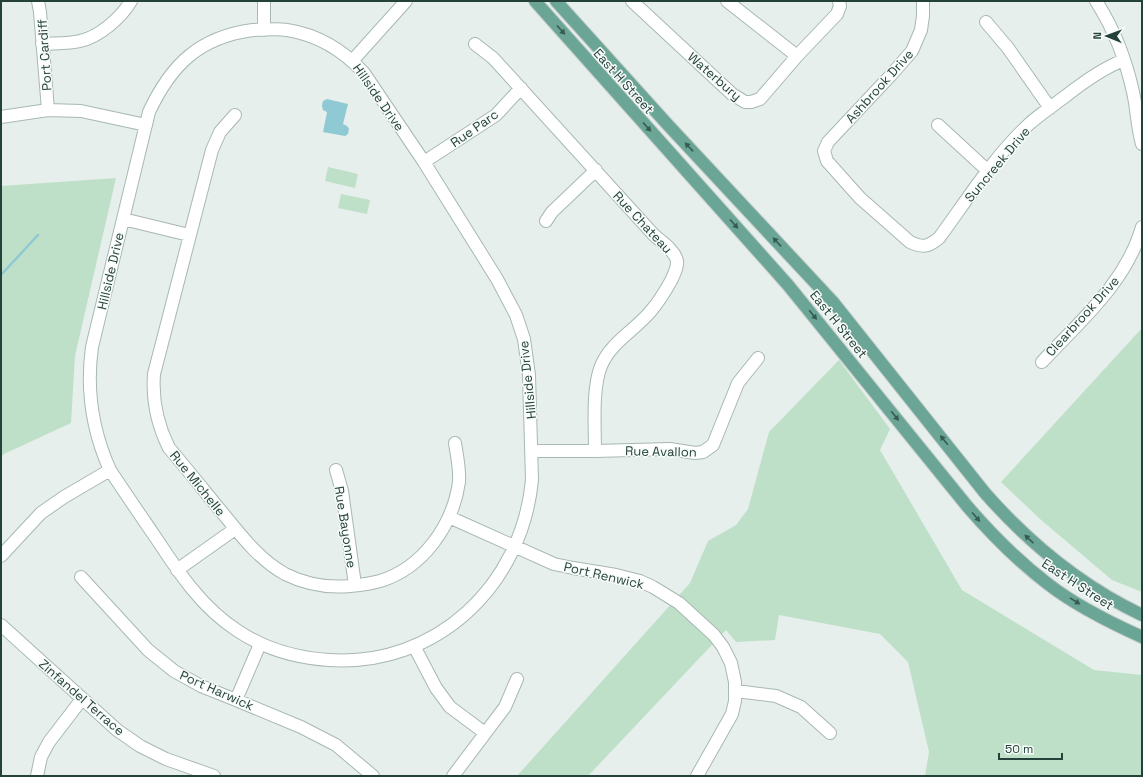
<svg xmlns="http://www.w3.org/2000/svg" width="1143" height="777" font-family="'Space Grotesk',sans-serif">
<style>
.green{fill:#bfe0c8}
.water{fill:#8ec9d4}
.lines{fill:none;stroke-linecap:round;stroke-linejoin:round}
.stream{stroke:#8ec9d4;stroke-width:2.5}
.minor-casing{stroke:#a8b8b2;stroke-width:14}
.major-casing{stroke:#c2cac8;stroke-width:14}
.minor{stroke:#fff;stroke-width:12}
.major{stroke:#6aa596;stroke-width:12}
.oneway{fill:#365b51}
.labels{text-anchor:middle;stroke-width:3;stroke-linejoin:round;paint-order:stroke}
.street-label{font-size:13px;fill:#24423a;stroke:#f7fbf9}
</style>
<rect width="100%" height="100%" fill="#e6efeb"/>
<path class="green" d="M 328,167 L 358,174 L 355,188 L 325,181 Z
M 116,178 L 75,356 L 71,423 L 4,454 L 1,457 L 1,186 Z
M 341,194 L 370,200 L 367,214 L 338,208 Z
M 1142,328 L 1142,592 L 1112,580 L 1040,519 L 1001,482 Z
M 839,360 L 890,429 L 880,450 L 962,590 L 1094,670 L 1142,675 L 1142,776 L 925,776 L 929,752 L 908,662 L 880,634 L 779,615 L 775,640 L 736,642 L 726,630 L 588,776 L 517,776 L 690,583 L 708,541 L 736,525 L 748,509 L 769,432 Z"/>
<path class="water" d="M 327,99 L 348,104 L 343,124 L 347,126 L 349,129 L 348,134 L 345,136 L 323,132 L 327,112 L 323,110 L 322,106 L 323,101 Z"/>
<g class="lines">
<path class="stream" d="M 1,275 L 38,235"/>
<g class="minor-casing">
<path id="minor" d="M 38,1 L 40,12 L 48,110
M 264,1 L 264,30
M 632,1 L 732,94 L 745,102 L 751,102 L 760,99 L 797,56 L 837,14 L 840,6 L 839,1
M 727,1 L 797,56
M 923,1 L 923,16 L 921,30 L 912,51 L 891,75 L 828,142 L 824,151 L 827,161 L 860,198 L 910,242 C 923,248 928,247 939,238 C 967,200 993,158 1028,125 C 1040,114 1054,105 1067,95 C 1085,81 1103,68 1124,60
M 1096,1 C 1114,29 1126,60 1133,92 C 1137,109 1137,127 1142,144
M 986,22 L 1008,48 L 1050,108
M 253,30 C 263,30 276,28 287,30 C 319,35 343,50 364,73 L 424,162 L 497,279 L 516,315 L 524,339 L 529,375 L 532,480 C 522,585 437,667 329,660 C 297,658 265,649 238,631 C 202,608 179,573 156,538 C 141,516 125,493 110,470 C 92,430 86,390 92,347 L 149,112 C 171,65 199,37 253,30 Z
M 42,44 C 54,43 68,44 80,41 C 99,37 121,18 131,1
M 475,44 L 493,58 L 653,234 C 660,241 675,250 677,261 C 678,268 674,273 672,279 C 666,290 659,302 650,312 C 634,331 611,342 601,366 C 592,388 595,427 595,451
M 353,60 L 406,1
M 235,115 L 220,132 L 212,150 L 154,374 C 152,401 157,424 169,448 C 188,470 206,493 225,516 C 243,538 260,560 285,574 C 305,584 328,588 350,586 C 360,585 370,584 380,581 C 423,568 453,525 459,482 C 460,469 457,456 455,443
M 1,117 L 48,110 L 81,111 L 146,125
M 938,125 L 988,171
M 424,162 L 496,115 L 521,88
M 123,219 L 189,235
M 546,221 L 552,212 L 596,170
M 1042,362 C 1080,321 1126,283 1142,227
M 532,451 L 595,451 L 670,449 L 695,453 L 703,452 L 713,445 L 738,383 L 758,358
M 336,470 L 342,491 L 355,585
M 449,517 L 554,564 L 573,568 L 616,575 L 640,581 L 653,587 L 679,603 L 714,635 L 723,647 L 731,663 L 735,682 L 735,701 L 732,714 L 697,776
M 1,556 L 41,513 L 64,497 L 110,470
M 177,570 L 235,529
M 81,577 L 148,650 L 174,671 L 201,686 L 236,700 L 301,727 L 336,745 L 373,776
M 1,625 L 117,730 L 140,746 L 166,759 L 214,776
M 414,646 L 436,688 L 450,707 L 485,733
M 736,691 L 776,696 L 801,707 L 830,733
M 236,700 L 260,644
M 37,776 L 41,757 L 49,742 L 82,699
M 453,776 L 505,707 L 517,679"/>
</g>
<g class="major-casing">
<path id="major" d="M 535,1 L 788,285 L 967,506 C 992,535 1018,561 1048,584 C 1075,605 1111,623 1142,637
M 556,1 L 668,125 L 833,302 L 985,493 C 1029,543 1081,586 1142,615"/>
</g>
<use href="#minor" class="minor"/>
<use href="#major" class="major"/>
</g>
<defs><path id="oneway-solid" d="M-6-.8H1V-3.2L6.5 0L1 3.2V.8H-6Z"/></defs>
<g class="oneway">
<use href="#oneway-solid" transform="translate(561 30) rotate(48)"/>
<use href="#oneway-solid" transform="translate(647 127) rotate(48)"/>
<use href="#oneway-solid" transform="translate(689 147) rotate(-133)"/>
<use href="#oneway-solid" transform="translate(734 224) rotate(48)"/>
<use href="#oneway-solid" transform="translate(777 242) rotate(-133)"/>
<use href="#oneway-solid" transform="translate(813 315) rotate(51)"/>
<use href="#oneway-solid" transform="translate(895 416) rotate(51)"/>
<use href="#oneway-solid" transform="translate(944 440) rotate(-129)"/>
<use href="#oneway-solid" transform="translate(976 517) rotate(49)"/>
<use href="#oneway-solid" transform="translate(1029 539) rotate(-137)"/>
<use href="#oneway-solid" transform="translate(1075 601) rotate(32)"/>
</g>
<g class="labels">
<g class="street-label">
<text transform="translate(44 55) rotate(-94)" y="5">Port Cardiff</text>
<text transform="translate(715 76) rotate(41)" y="5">Waterbury</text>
<text transform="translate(624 81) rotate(48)" y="5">East H Street</text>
<text transform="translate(879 86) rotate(-48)" y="5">Ashbrook Drive</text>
<text transform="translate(379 97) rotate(55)" y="5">Hillside Drive</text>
<text transform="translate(474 128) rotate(-35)" y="5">Rue Parc</text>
<text transform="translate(997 164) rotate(-50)" y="5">Suncreek Drive</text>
<text transform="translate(643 222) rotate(47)" y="5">Rue Chateau</text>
<text transform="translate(110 271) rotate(-77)" y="5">Hillside Drive</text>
<text transform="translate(1082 316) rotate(-48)" y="5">Clearbrook Drive</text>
<text transform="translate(839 324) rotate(51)" y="5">East H Street</text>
<text transform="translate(527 380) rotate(-96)" y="5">Hillside Drive</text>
<text transform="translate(661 451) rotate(1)" y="5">Rue Avallon</text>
<text transform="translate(198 483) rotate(51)" y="5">Rue Michelle</text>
<text transform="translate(346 527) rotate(81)" y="5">Rue Bayonne</text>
<text transform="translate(604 575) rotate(13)" y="5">Port Renwick</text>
<text transform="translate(1078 584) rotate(33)" y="5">East H Street</text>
<text transform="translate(217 690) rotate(24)" y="5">Port Harwick</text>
<text transform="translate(82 697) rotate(41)" y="5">Zinfandel Terrace</text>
</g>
</g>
<rect width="1143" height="777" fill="none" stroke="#24423a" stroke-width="4"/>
<g transform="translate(1107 36) rotate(271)" stroke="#f7fbf9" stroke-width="3" paint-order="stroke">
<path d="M0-3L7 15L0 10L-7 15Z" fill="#24423a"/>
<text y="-6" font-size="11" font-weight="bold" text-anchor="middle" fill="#24423a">N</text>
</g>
<path d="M999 753v6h63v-6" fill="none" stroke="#24423a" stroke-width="2"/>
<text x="1005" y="753" font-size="12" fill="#24423a" stroke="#f7fbf9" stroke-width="3" paint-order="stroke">50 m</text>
</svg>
